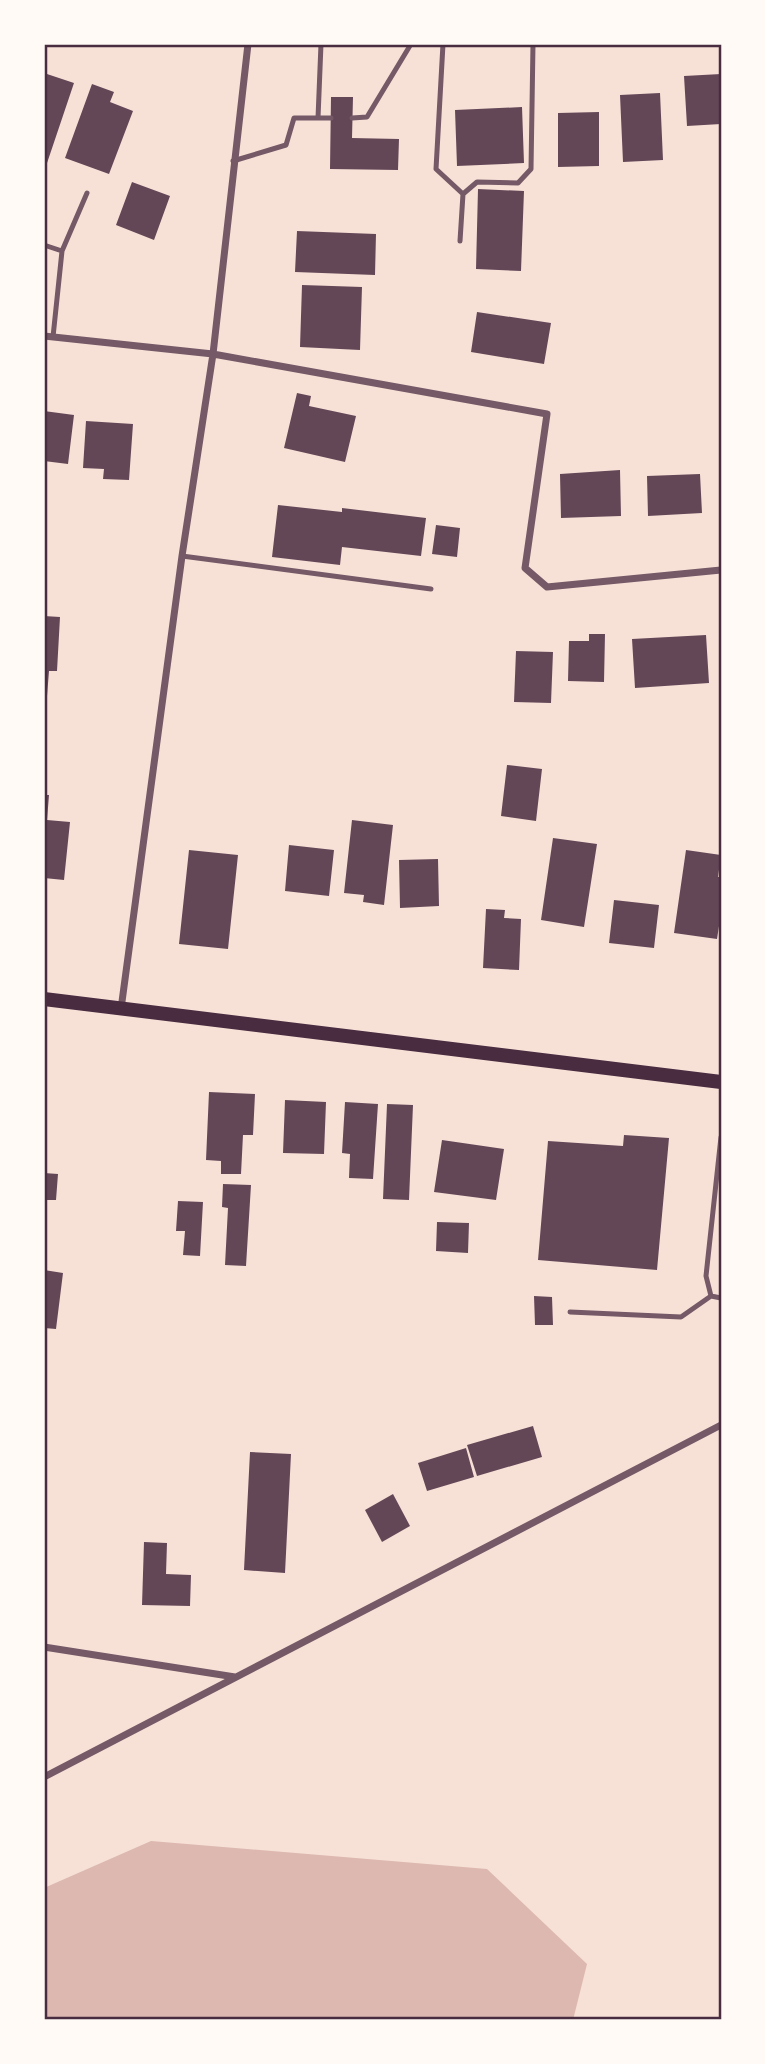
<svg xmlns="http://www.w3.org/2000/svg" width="765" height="2064" font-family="Raleway,sans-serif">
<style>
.water{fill:#dcb8b0}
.building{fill:#644757}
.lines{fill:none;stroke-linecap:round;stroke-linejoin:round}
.service{stroke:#755966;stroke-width:5}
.minor{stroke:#755966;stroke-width:7}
.secondary{stroke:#4a2c40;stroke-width:14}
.neatline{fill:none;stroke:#4a2c40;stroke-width:2.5}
</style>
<rect width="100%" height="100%" fill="#f7e1d7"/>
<path class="water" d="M 151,1841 L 487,1869 L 587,1964 L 573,2020 L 44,2020 L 44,1888 Z"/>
<path class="building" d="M 44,73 L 74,83 L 44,172 Z
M 721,74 L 721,124 L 687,126 L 684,76 Z
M 92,84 L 114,92 L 110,102 L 133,111 L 109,174 L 65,158 Z
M 660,93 L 663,160 L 623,162 L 620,95 Z
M 331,97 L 353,97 L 352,138 L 399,139 L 398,170 L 330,169 Z
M 522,107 L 524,163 L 457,166 L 455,110 Z
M 599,112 L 599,166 L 558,167 L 558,113 Z
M 132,182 L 170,196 L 154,240 L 116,225 Z
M 478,189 L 524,191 L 521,271 L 476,269 Z
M 297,231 L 376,234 L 375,275 L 295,272 Z
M 302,285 L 362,287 L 360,350 L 300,347 Z
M 477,312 L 551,323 L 544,364 L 471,352 Z
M 297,393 L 311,396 L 309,406 L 356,416 L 345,462 L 284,448 Z
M 44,411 L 74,415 L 68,464 L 44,461 Z
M 86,421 L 133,424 L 129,480 L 103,479 L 104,469 L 83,468 Z
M 620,470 L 621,516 L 561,518 L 560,474 Z
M 700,474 L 702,513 L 648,516 L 647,476 Z
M 278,505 L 342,512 L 342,508 L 426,518 L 421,556 L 342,547 L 340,565 L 272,557 Z
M 436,525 L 460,528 L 457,557 L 432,554 Z
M 44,616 L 60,617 L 57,671 L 49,671 L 47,696 L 44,696 Z
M 589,634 L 605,634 L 604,682 L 568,681 L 569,641 L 589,641 Z
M 706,635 L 709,683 L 635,688 L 632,639 Z
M 516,651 L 553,652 L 551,703 L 514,702 Z
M 507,765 L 542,769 L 536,821 L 501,816 Z
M 44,795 L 49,795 L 47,820 L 70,822 L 64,880 L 44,878 Z
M 352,820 L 393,825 L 384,905 L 363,902 L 364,895 L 344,893 Z
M 553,838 L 597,844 L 584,927 L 541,920 Z
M 289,845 L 334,850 L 329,896 L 285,891 Z
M 189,850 L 238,855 L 228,949 L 179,944 Z
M 686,850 L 721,855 L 718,877 L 721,877 L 721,913 L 717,939 L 674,933 Z
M 438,859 L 439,906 L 400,908 L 399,860 Z
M 614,900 L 659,905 L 654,948 L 609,943 Z
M 486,909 L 505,910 L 504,918 L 521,919 L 519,970 L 483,968 Z
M 209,1092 L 255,1094 L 253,1135 L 243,1135 L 241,1174 L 221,1174 L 221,1161 L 206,1160 Z
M 285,1100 L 326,1102 L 324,1154 L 283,1153 Z
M 345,1102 L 378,1104 L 373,1179 L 349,1178 L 350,1154 L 342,1153 Z
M 387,1104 L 413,1105 L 409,1200 L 383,1199 Z
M 624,1135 L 669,1138 L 657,1270 L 538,1260 L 548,1141 L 623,1146 Z
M 442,1140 L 504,1149 L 496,1200 L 434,1192 Z
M 44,1173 L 58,1174 L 56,1200 L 44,1200 Z
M 223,1184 L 251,1185 L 246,1266 L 225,1265 L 228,1208 L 222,1207 Z
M 178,1201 L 203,1202 L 200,1256 L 183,1255 L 185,1231 L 176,1231 Z
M 437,1222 L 469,1223 L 468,1253 L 436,1251 Z
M 44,1270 L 63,1273 L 56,1329 L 44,1328 Z
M 534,1296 L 552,1297 L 553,1325 L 535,1325 Z
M 533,1426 L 542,1457 L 477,1476 L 467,1445 Z
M 466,1448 L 474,1477 L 427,1491 L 418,1463 Z
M 250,1452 L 291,1454 L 285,1573 L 244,1570 Z
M 393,1494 L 410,1526 L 382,1542 L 365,1510 Z
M 144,1542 L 167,1543 L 166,1574 L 191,1575 L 190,1606 L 142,1605 Z"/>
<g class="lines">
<path class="service" d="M 443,44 L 436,169 L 463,194 L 460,241
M 318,118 L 321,44
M 352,118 L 367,117 L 411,44
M 233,161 L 286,145 L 294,118 L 331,118
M 463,194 L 477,182 L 518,183 L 531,169 L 533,44
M 44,245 L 62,251
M 53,337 L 62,251 L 87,193
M 182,556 L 431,589
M 711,1296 L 706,1276 L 721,1137
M 570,1312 L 681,1317 L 711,1296 L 721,1298"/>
<path class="minor" d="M 44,336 L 213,354 L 547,414 L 525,568 L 547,587 L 721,570
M 121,1009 L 182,556 L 213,354 L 248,44
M 44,1647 L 235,1677
M 44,1777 L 721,1425"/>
<path class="secondary" d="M 44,999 L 721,1082"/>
</g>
<rect width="765" height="2064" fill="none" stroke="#fffaf5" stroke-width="91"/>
<rect x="46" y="46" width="674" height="1972" class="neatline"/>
</svg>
